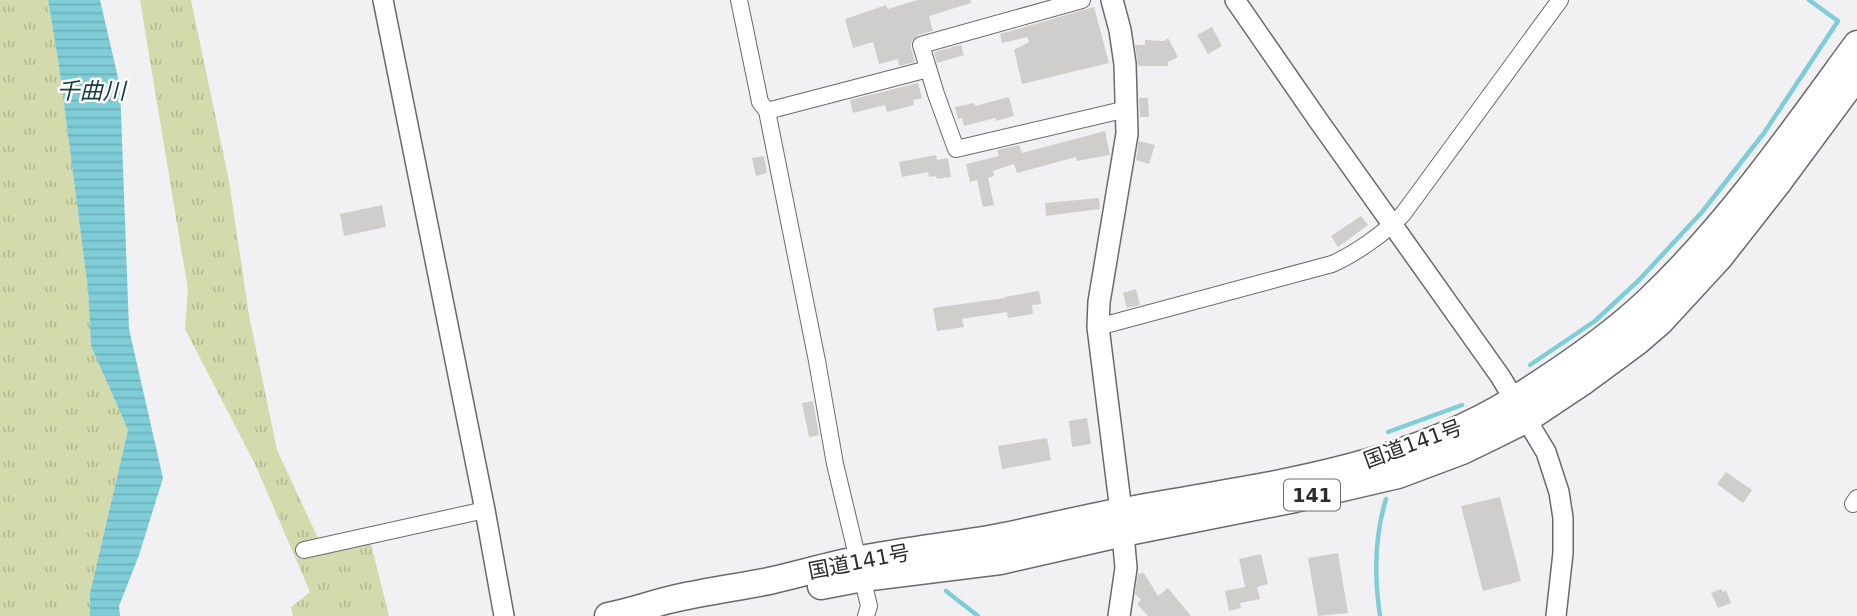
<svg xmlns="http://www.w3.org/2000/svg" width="1857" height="616" font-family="'DejaVu Sans','Noto Sans JP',sans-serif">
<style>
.grass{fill:url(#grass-tufts)}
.water{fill:url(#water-rules)}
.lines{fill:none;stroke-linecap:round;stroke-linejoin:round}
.stream{stroke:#7fced7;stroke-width:4.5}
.building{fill:#d0cecd}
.minor-casing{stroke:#6a6a6c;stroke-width:18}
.tertiary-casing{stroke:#6a6a6c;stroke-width:22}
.secondary-casing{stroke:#6a6a6c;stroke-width:24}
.trunk-casing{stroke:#6a6a6c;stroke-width:29}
.minor{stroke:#fff;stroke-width:16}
.tertiary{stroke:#fff;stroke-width:19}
.secondary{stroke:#fff;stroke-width:21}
.trunk{stroke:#fff;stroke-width:26}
.labels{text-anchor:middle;stroke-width:5;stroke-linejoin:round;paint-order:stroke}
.shield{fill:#fff;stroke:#6b6c6c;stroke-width:2}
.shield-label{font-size:19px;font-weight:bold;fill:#2c2d2d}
.street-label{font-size:21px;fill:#2c2d2d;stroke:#fff}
.water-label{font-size:23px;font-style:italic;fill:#163c40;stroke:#fff}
</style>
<defs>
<pattern id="grass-tufts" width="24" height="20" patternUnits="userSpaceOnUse" patternTransform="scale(1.75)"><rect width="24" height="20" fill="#d3daab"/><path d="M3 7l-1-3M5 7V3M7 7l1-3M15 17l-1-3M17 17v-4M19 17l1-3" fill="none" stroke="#b5bb93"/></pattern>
<pattern id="water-rules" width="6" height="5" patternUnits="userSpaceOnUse" patternTransform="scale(1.75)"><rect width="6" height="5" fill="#7fced7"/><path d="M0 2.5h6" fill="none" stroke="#6eb1b9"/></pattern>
</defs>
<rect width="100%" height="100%" fill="#f1f1f3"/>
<path class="grass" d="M 0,0 L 48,0 L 59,66 L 88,289 L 91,346 L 128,430 L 90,593 L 90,616 L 0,616 Z
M 140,0 L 191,0 L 229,181 L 249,315 L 277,450 L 323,549 L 370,540 L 389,616 L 293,616 L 291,607 L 310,592 L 255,464 L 185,329 L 188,290 Z"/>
<path class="water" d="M 48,0 L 100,0 L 120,86 L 129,329 L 163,478 L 139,555 L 119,606 L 120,616 L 90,616 L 90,593 L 128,430 L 91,346 L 88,289 L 59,66 Z"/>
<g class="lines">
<path class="stream" d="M 1530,365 L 1595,321 L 1639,280 L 1702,212 L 1764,133 L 1838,21 L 1809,0
M 1388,432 L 1462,405
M 946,591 L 978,616
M 1380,616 C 1374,576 1374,538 1386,499"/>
</g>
<path class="building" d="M 917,0 L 971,0 L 971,3 L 929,16 L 933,31 L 918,35 L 911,42 L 911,48 L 915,62 L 899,66 L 898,59 L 879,64 L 873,42 L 853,48 L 845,19 L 886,5 L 888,9 Z
M 1094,7 L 1109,63 L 1022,84 L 1014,50 L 1029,42 L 1027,37 L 1002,43 L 1000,34 Z
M 1212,27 L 1222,46 L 1208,54 L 1197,35 Z
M 1168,38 L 1178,57 L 1168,62 L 1168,66 L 1138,66 L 1135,45 L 1145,45 L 1145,40 L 1164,41 Z
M 961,45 L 964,55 L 937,63 L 934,52 Z
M 918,83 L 922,98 L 913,100 L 914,105 L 887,112 L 885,105 L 853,113 L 850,100 Z
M 1009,97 L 1014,116 L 996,121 L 995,118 L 964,126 L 962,118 L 958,119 L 955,107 L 974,103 L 975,106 Z
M 1139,98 L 1148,98 L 1149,117 L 1140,117 Z
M 1105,131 L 1110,155 L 1077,161 L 1076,157 L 1017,173 L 1014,164 L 993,171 L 994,176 L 988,178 L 994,205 L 983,207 L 977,180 L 970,182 L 966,164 L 999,156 L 997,150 L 1019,145 L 1022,153 Z
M 1139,141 L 1155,145 L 1149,164 L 1136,160 Z
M 936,155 L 937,160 L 948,158 L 951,177 L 937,179 L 936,176 L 929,177 L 928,172 L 902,177 L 899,162 Z
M 764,156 L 767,173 L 756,176 L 752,158 Z
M 1099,198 L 1100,209 L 1046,216 L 1045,203 Z
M 382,205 L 386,227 L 344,236 L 340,214 Z
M 1361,216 L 1368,225 L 1338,247 L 1331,236 Z
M 1136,289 L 1140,305 L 1127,308 L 1123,293 Z
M 1039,291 L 1041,304 L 1032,305 L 1033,314 L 1008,318 L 1007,312 L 962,319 L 964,327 L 937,331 L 933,308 L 1005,298 L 1005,297 Z
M 813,401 L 819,435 L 809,437 L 802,403 Z
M 1087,418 L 1091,444 L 1072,447 L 1069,421 Z
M 1047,438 L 1051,460 L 1002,469 L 998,446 Z
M 1726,472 L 1752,490 L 1743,503 L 1717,484 Z
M 1500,497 L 1521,581 L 1483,591 L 1461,506 Z
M 1338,553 L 1348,613 L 1318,616 L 1308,558 Z
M 1261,554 L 1268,584 L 1257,587 L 1260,599 L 1240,603 L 1241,608 L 1229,611 L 1225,591 L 1245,587 L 1239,559 Z
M 1144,573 L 1158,596 L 1168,588 L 1191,616 L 1148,616 L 1137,604 L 1141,600 L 1135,594 L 1138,574 Z
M 1721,589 L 1723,592 L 1726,590 L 1731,603 L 1718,608 L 1711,593 Z"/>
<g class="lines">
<g class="minor-casing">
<path id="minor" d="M 739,0 L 760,102 L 767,111 L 817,361 L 835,464 L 869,606 L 866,616
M 1082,0 L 921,45 L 936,94 L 956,149 L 1127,109
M 767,111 L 928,69
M 1098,327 L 1332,264 C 1355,254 1386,232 1403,214 L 1560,0
M 1853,504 L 1857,498
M 304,550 L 485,510"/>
</g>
<g class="tertiary-casing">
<path id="tertiary" d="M 383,0 L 485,510 L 504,616
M 1235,0 L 1318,120 L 1500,376 L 1546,452 L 1559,492 L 1563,518 L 1563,553 L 1556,616"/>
</g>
<g class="secondary-casing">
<path id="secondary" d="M 1112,0 L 1120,30 L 1125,64 L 1127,134 L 1099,302 L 1098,327 L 1121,511 L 1126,568 L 1119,616"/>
</g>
<g class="trunk-casing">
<path id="trunk" d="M 821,586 L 863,578 L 1000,561 L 1123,533 L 1295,499 L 1398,475 L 1462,451 L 1495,435 L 1527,419 L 1581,383 L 1638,341 L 1660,322 L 1719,258 L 1777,184 L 1857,76
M 608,616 C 631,612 654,603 677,598 C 708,591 739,587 769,581 C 800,574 830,565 861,559 C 903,551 946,546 989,539 C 1034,531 1078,519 1123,511 C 1256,487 1398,472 1515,399 C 1560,371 1609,338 1648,301 C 1728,225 1792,133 1857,44"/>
</g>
<use href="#minor" class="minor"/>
<use href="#tertiary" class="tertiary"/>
<use href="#secondary" class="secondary"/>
<use href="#trunk" class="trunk"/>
</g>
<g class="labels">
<rect class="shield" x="1284" y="479.5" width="56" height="31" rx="5"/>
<g class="shield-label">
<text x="1312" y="502">141</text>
</g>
<g class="street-label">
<text transform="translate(1413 444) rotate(-20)" y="7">国道141号</text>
<text transform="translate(859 562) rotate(-11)" y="7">国道141号</text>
</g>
<g class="water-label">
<text x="91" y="99">千曲川</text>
</g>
</g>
</svg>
